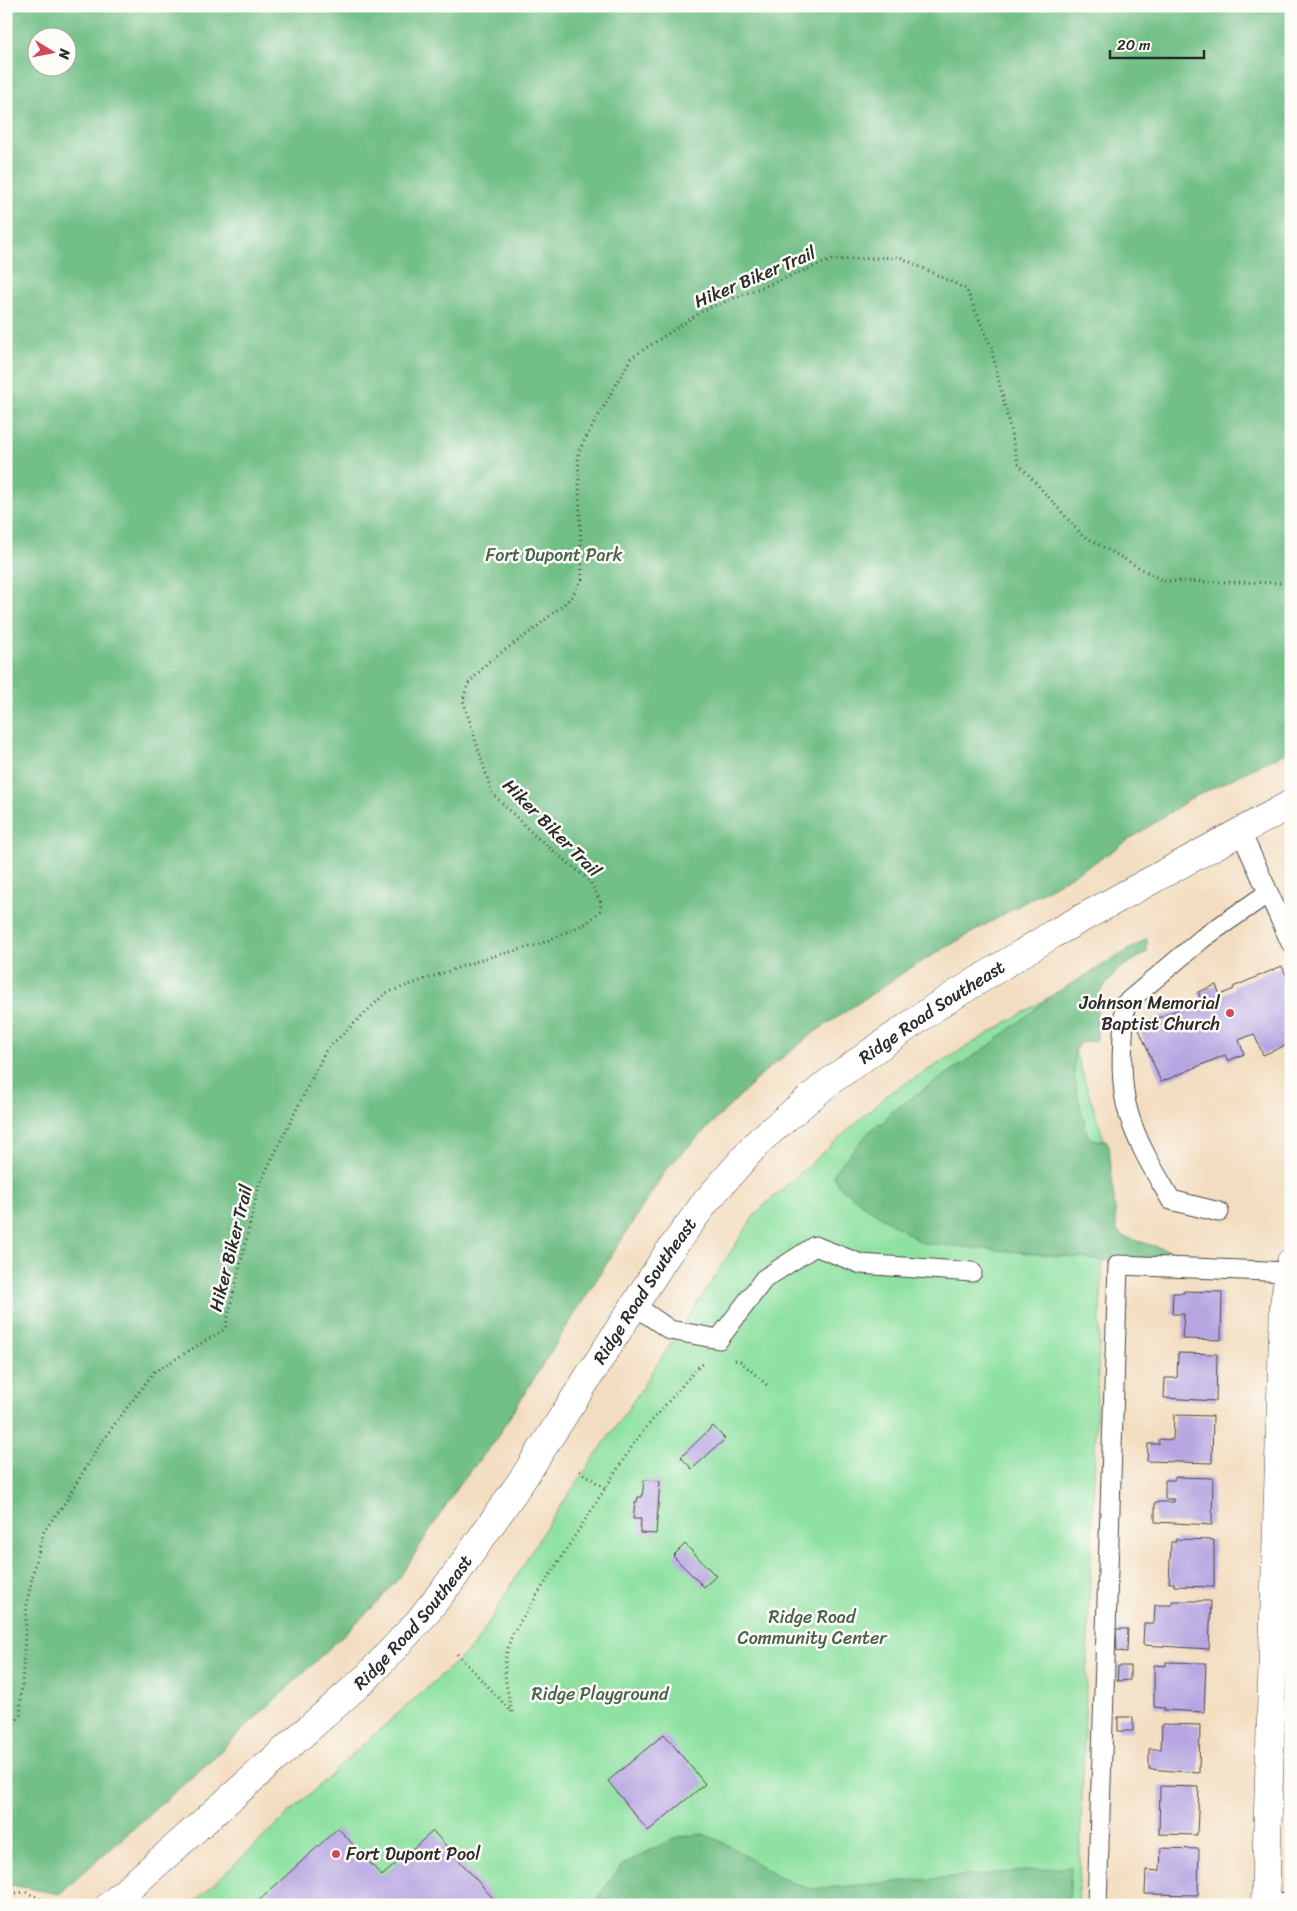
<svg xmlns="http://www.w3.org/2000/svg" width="1297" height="1911" font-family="Sriracha,sans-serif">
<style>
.green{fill:#8ee1a1;stroke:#5c8666}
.forest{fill:#72bf87;stroke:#4e7559;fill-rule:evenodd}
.building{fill:#b6a5e1}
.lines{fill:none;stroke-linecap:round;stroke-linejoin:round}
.service-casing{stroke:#494641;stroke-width:21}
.minor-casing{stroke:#494641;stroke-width:29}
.secondary-casing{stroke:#494641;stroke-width:29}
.path{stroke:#494641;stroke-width:3;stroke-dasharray:1 4;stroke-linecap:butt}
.service{stroke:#fff;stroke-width:19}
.minor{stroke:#fff;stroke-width:28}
.secondary{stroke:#fff;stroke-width:28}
.poi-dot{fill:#d1495b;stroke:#fdfcf7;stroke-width:2}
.labels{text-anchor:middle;stroke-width:5;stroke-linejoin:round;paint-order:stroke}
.street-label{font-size:18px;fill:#2b2b2b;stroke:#fdfcf7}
.park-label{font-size:18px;fill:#49624e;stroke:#fdfcf7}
.poi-label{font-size:18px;fill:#2b2b2b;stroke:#fdfcf7;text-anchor:end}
</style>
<rect width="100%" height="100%" fill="#fdfcf7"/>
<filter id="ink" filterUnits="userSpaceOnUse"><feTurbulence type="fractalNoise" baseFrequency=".02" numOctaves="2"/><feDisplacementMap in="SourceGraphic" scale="10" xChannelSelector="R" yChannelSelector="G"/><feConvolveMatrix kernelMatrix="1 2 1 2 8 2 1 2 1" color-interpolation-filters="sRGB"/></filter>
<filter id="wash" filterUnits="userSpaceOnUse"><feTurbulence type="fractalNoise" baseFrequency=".0096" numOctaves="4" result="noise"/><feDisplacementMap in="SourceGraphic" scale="20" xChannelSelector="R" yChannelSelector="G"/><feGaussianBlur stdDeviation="1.12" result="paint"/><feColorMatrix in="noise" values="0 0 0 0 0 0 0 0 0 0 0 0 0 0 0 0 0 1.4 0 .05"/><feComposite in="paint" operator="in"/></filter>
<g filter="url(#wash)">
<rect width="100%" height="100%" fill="#f3ddc0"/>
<path class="green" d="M 1056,993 L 1109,1155 L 1100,1313 L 1078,1905 L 191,1905 L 356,1751 L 475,1645 L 546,1527 L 628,1409 L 756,1213 L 888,1094 Z"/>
<path class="forest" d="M 6,6 L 1291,6 L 1291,750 L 1190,799 L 1100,859 L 912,967 L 815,1032 L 764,1072 L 667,1168 L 492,1445 L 461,1482 L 400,1577 L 375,1605 L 209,1762 L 59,1894 L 6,1884 ZM 38,38 L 68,38 L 68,68 L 38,68 Z
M 1147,939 L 1147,952 L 1119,969 L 1097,995 L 1097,1040 L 1079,1043 C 1065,1063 1083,1114 1088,1137 L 1097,1140 L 1106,1140 L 1109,1146 L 1117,1232 L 1125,1237 L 1174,1252 L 1173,1264 L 1133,1263 L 922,1243 L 866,1207 L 838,1185 L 833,1176 L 838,1167 L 873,1128 L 878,1124 L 883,1123 L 892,1111 L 990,1045 L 1054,994 Z
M 702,1834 C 742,1846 772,1882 813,1889 L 1071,1867 L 1069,1905 L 592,1905 L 622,1865 L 674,1838 Z"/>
<g id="blocks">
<path class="building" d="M 1282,966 L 1291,986 L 1291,1043 L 1263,1055 L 1254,1034 L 1239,1040 L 1244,1054 L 1228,1061 L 1225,1055 L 1161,1082 L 1138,1027 L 1201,999 L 1198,992 L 1216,985 L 1220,995 L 1234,989 L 1233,987 Z
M 1184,1291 L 1222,1292 L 1221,1340 L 1182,1339 L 1184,1314 L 1172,1314 L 1173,1293 L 1184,1293 Z
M 1178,1353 L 1217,1354 L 1216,1401 L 1164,1398 L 1165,1378 L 1177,1378 Z
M 1174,1415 L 1213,1416 L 1212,1463 L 1147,1461 L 1148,1444 L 1159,1444 L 1159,1439 L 1173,1440 Z
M 713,1426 L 725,1439 L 692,1469 L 681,1457 Z
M 1175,1477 L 1213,1478 L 1212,1525 L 1155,1522 L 1155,1502 L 1174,1502 L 1174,1499 L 1165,1499 L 1165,1480 L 1174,1480 Z
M 644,1480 L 660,1481 L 656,1534 L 640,1533 L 641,1519 L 633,1519 L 635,1502 L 637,1502 L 638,1497 L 642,1497 Z
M 1176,1539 L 1214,1540 L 1214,1587 L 1174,1586 L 1174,1583 L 1169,1583 L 1171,1542 L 1176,1542 Z
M 685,1544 L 716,1576 L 704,1587 L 673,1556 Z
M 1172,1601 L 1211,1601 L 1209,1649 L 1143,1645 L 1144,1623 L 1154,1623 L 1155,1605 L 1172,1605 Z
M 1116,1629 L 1128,1629 L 1127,1652 L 1117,1651 Z
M 1166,1662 L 1206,1663 L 1204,1712 L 1164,1710 L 1165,1708 L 1154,1707 L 1154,1665 L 1166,1666 Z
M 1118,1666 L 1130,1666 L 1130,1680 L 1117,1681 Z
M 1118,1717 L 1133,1717 L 1133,1731 L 1118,1731 Z
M 1162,1724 L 1200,1725 L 1199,1773 L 1149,1769 L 1149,1749 L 1161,1749 Z
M 664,1734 L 705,1784 L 648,1831 L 608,1781 Z
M 1160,1786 L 1199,1787 L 1197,1835 L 1159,1834 Z
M 338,1828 L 382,1876 L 433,1831 L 499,1905 L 254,1905 Z
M 1161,1848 L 1199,1849 L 1198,1895 L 1145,1894 L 1146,1870 L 1160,1871 Z"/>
</g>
</g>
<g filter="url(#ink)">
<use href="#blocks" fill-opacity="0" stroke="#494641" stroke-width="1"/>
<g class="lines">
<g class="service-casing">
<path id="service" d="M 1240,830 L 1291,943
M 1219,1212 L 1171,1200 C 1155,1172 1138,1145 1129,1115 C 1118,1080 1123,1040 1125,1004 L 1203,938 L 1268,893
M 634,1305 L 670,1330 L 719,1339 L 764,1279 L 815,1246 L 861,1264 L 972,1272
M 1097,1905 L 1118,1265 L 1288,1272
M 1267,1905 L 1291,1901"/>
</g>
<g class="minor-casing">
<path id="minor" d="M 1265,1905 L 1284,1304 L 1291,1262"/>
</g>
<g class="secondary-casing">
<g id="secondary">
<path id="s1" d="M 110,1905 L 368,1676 L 419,1621 L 454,1577 L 522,1480 L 666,1256 L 704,1204 L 760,1140 L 829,1082 L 937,1006 L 1053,934 L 1291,804"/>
</g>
</g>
<path class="path" d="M 735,1360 L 740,1361 L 768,1386
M 579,1471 L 605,1488
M 457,1654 L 512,1712
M 512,1712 C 505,1679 500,1666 513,1633 L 638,1437 L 699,1366 L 705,1363
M 6,1736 L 20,1715 L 27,1603 L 34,1568 L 44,1531 L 65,1503 L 99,1445 L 154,1372 L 225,1329 L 259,1185 L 326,1050 L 386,993 L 486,958 L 538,945 L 587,923 L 601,910 L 600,901 L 590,881 L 533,834 L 492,793 L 463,700 L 468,684 L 488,662 L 533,630 L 571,598 L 582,579 L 578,452 L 631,358 L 704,310 L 831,260 L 900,257 L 966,289 L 991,347 L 1018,463 L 1082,535 L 1163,581 L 1291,583
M 6,1894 L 25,1892 L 56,1905"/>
<use href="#service" class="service"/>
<use href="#minor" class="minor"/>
<use href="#secondary" class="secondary"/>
</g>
</g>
<g class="poi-dot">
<circle cx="1230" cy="1013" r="5"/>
<circle cx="336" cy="1854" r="5"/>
</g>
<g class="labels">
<g class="street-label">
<text transform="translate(755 277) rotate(-23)" y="6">Hiker Biker Trail</text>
<text transform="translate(552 828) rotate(45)" y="6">Hiker Biker Trail</text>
<text dy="6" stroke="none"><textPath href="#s1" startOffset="1225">Ridge Road Southeast</textPath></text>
<text transform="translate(231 1248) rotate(-76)" y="6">Hiker Biker Trail</text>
<text dy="6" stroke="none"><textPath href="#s1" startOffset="820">Ridge Road Southeast</textPath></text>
<text dy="6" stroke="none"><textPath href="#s1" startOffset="415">Ridge Road Southeast</textPath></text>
</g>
<g class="park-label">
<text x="554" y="561">Fort Dupont Park</text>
<text x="812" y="1623">Ridge Road<tspan x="812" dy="21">Community Center</tspan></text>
<text x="600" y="1700">Ridge Playground</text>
</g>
<g class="poi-label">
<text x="1220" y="1009">Johnson Memorial<tspan x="1220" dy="21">Baptist Church</tspan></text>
<text x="346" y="1860" text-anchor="start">Fort Dupont Pool</text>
</g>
</g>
<rect width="1297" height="1911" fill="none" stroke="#fdfcf7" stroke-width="25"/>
<g transform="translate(52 52) rotate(100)"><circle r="24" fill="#fdfcf7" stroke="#a9a8a5"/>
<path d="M0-4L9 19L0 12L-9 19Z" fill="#d1495b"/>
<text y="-8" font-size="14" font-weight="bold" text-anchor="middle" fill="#2b2b2b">N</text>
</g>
<path d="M1110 50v8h94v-8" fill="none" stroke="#2b2b2b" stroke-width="2.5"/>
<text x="1117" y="50" font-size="15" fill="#2b2b2b" stroke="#fdfcf7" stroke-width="4" paint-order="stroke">20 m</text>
</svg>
